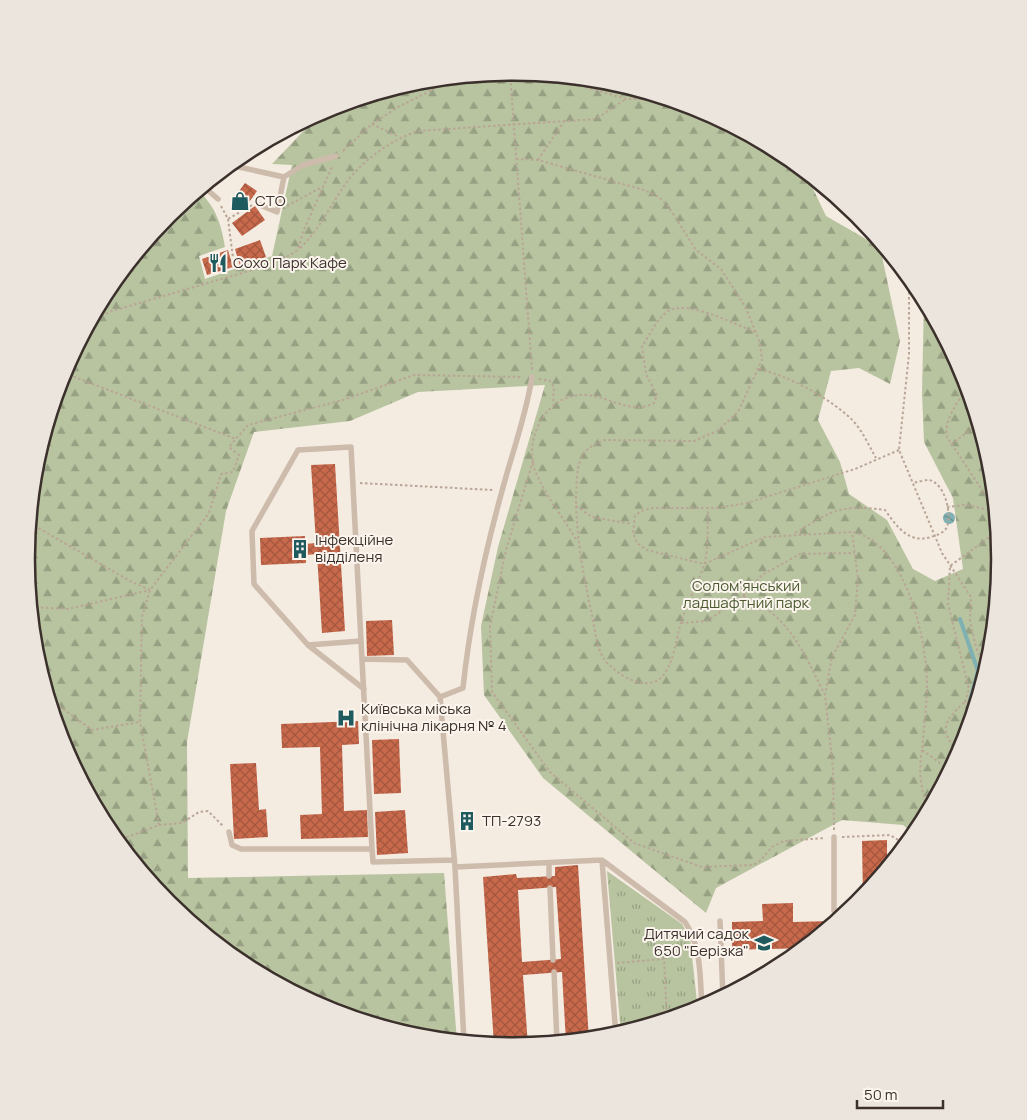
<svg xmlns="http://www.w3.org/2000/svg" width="1027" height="1120" font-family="Manrope,sans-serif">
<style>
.grass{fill:url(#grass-tufts)}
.forest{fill:url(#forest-firs)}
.water{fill:url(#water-waves)}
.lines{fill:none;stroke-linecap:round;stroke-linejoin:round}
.stream{stroke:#7fb0b2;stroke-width:4}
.building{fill:url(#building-cross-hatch);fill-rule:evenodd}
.path{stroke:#b9a596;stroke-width:2;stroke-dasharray:2.5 2.5;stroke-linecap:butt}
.service{stroke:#cdbbac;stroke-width:5.5}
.labels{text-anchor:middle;stroke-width:4;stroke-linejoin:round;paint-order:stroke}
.poi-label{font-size:15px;fill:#3b302b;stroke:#fbf5ee;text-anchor:start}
.park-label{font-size:15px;fill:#4a5a2e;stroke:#fbf5ee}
.rim{fill:none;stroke:#3b302b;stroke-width:2.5}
</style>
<defs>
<pattern id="grass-tufts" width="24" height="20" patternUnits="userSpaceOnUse" patternTransform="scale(1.25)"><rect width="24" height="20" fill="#b8c4a0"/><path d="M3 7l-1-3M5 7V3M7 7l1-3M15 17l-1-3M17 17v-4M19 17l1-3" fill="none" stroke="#97a083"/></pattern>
<pattern id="forest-firs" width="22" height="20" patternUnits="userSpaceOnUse" patternTransform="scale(1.25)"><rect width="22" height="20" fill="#b8c4a0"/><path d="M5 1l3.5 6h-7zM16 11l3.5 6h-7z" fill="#97a083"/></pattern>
<pattern id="water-waves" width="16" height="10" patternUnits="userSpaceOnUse" patternTransform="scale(1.25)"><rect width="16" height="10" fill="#7fb0b2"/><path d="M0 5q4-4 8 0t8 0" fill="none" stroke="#699091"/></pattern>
<pattern id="building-cross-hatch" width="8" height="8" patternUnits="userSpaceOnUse" patternTransform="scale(1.25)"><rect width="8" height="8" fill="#c8694b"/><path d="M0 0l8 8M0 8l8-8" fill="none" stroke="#a4573f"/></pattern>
</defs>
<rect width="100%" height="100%" fill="#f4ebe1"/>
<path class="grass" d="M 607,871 L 682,924 L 690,938 L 698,1011 L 621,1034 Z"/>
<path class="forest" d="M 514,73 L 609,82 L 700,110 L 784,155 L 805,172 L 826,216 L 880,247 L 900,341 L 890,384 L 859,368 L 831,371 L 818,420 L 840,462 L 849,494 L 887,520 L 913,569 L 935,581 L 963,569 L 953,498 L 924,442 L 922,393 L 924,300 L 964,374 L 991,465 L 1001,560 L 991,655 L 964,747 L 915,835 L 903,825 L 842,820 L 716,888 L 706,913 L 543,778 L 484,695 L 481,626 L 498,547 L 545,385 L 418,392 L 350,421 L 254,432 L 226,511 L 187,742 L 188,878 L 444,873 L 457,1042 C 284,1025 132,905 64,747 C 57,732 54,714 49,698 C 44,684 38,669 36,655 C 33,640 33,624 31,610 C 30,593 26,576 26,559 C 28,420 91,280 199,191 C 216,208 221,223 225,247 L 199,256 L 205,279 L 272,256 L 292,165 L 272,164 L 315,119 L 327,110 L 419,82 Z"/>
<path class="water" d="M943 518a6 6 0 1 1 12 0a6 6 0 1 1-12 0Z"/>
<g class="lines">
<path class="stream" d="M 960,619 L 978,671 L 970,700 L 974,713"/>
</g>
<path class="building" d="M 245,183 L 257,191 L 244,209 L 232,201 Z
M 255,206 L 265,220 L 242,236 L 232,223 Z
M 260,240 L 266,257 L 240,266 L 235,249 Z
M 228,250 L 233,267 L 207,275 L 202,259 Z
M 335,464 L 345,631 L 322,633 L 317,554 L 306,555 L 306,563 L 261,565 L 260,538 L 305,536 L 305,544 L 316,543 L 311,465 Z
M 392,620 L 394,655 L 367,656 L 366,621 Z
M 358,721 L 359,744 L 342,745 L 344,811 L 367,810 L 368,837 L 301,839 L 300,815 L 322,814 L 320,747 L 282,748 L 281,724 Z
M 399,739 L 401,793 L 374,794 L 372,740 Z
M 256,763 L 259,810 L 266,809 L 268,837 L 234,839 L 230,764 Z
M 405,810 L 408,853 L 377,855 L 375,812 Z
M 474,811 L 475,829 L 460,830 L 459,812 Z
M 887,840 L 887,869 L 863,898 L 862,841 Z
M 578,865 L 589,1040 L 566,1042 L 562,972 L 523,975 L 528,1046 L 494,1045 L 483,877 L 516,874 L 517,878 L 555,876 L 555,867 ZM 556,887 L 561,959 L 522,962 L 518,890 Z
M 793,903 L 793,922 L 832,921 L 832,926 L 805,948 L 732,950 L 732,922 L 763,921 L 762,904 Z"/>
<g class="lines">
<path class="path" d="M 510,73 L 532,370
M 552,77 L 626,99 L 664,99
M 637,91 L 640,100
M 372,124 L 399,137
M 343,151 L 372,124 L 398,107 L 456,78
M 516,159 L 538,160 L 644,190 L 659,197 L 668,206 L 696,250 L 721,269 L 746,308 L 760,343 L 762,360 L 738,412 L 717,431 L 694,441 L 605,440 C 593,445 585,448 580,461 C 576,471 577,484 576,495 C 576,538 583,573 592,615 C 595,629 596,647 604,659 C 616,675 650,696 665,673 C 674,659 676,641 680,626 C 686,605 697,586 704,565 C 709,549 707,526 708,509
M 538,160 L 565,120
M 221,206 L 228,219 L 252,205
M 287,206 L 322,187
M 228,219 L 233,258 L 238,273
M 300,248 C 321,228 332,202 349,179 C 367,157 392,140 418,131 L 596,119 L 626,99
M 909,277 L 909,354 L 899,450 L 942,553 L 971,597 L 970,620 L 976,647 L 986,673
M 92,320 L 112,311 L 249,271 L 283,259 L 298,250 L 303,232 L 332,167
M 759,369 C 790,377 824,395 848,416 C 861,427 868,444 876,458
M 64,373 L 236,439
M 539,379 L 550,381 L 554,387 L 553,404
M 968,386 C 959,401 943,420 947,437 L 996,511
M 951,445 L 979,423
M 899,450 L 855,469 L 747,503 L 717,508 L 651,508 L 641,511 L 635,516 L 633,533 L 637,543 L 647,550 L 704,564 L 765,537 L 852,532 C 904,541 926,636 927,681 C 927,704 924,727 922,750 L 951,771
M 533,461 L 506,550 L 490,626 L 492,692 L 550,772 L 634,843 L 702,867 L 753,865 L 760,861 L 772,847 L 784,841 L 825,838
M 360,483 L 493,490
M 576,506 L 592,517 L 632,524
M 947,507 L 965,505 L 996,511
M 30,523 L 130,581 L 150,590
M 795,533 C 834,510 840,504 885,510 C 897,527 909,544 931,537 C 937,535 944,533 947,527 C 952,514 945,483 929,480 C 924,480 918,482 913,483
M 576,539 C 563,518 546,496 536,473 C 522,438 547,392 587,395 C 610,397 632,415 654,403 L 657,395 L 646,374 L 642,347 C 649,336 658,316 670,310 C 689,301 735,324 755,332
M 743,596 C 790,615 804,654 825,695
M 31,607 L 68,609 L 150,590
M 681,623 L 707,621 L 743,596 L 762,575 L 800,554 L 855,553
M 965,702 L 969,689 L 948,604 L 950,566 L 998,531
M 50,703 L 55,703 L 92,730 L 140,722
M 922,750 C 918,773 921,791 929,811
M 960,754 C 939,731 942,722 965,702 L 977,702
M 159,825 L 182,823 L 199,812 L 208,811 L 224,827
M 834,830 L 833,769 L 825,695 L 832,657 L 855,615 L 858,579 L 852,532
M 842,837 L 890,835 L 900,841 L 900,853
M 117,841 L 159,825 L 140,722 L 142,617 L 150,590 L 209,513 L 221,474 L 233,472 L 239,455 L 229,447 L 248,425 L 343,400 L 414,375 L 522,377
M 617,963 L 664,959 L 667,1020"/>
<path class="service" d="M 230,165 L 284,177 L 277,212 L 260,205
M 284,177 L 303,165 L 336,156
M 204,187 L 218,199
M 361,641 L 351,447 L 298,450 L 252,531 L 254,584 L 308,645 L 361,641 L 372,849
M 308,645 L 364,689
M 362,659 L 407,660 L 440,697 L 455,867 L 464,1042
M 440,697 L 463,688 C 470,621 484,556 502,491 C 512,453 526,416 532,377
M 229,832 L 232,845 L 241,849 L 372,849 L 373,862 L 454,860
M 834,837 L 834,911 L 839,920
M 602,860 L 616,1036
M 549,863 L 549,876
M 455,867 L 602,860 L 685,922 C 702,947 700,979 702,1009
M 550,888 L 553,960
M 720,921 L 723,998
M 554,972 L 557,1043"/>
</g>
<defs>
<g id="shop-bare" transform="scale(1.5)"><path d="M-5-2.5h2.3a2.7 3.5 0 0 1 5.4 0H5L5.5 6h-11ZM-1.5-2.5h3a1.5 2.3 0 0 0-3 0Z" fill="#1f5a5e" stroke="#fbf5ee" stroke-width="2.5" paint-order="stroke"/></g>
<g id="restaurant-bare" transform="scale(1.5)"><path d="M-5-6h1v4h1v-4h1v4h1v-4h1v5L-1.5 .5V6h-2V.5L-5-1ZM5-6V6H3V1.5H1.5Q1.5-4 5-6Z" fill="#1f5a5e" stroke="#fbf5ee" stroke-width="2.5" paint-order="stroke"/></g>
<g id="building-bare" transform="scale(1.5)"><path d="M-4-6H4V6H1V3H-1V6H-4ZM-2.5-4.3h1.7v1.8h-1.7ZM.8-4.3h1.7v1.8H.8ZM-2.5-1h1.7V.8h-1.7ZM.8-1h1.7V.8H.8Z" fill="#1f5a5e" stroke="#fbf5ee" stroke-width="2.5" paint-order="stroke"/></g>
<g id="hospital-bare" transform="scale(1.5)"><path d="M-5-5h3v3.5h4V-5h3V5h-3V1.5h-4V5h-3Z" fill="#1f5a5e" stroke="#fbf5ee" stroke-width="2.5" paint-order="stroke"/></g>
<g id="school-bare" transform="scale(1.5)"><path d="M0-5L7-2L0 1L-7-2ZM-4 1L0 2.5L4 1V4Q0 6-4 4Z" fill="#1f5a5e" stroke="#fbf5ee" stroke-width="2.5" paint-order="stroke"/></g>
</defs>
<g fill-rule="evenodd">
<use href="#shop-bare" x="240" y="201"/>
<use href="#restaurant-bare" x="218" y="263"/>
<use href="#building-bare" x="300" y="549"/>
<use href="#hospital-bare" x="346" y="718"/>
<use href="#building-bare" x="467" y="821"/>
<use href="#school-bare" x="764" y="943"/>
</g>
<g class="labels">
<g class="poi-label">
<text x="255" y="206">СТО</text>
<text x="233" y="268">Сохо Парк Кафе</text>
<text x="315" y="545">Інфекційне<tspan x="315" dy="17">відділеня</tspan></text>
<text x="361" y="714">Київська міська<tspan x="361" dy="17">клінічна лікарня № 4</tspan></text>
<text x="482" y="826">ТП-2793</text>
<text x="749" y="939" text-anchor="end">Дитячий садок<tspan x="749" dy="17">650 "Берізка"</tspan></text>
</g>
<g class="park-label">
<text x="746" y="591">Солом'янський<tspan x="746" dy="17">ладшафтний парк</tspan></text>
</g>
</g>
<path d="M0 0H1027V1120H0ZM35 559a478 478 0 1 1 956 0a478 478 0 1 1-956 0Z" fill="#ece5de" fill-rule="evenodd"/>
<path class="rim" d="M35 559a478 478 0 1 1 956 0a478 478 0 1 1-956 0Z"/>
<path d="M857 1100v8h86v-8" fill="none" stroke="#3b302b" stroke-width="2.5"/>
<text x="864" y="1100" font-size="15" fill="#3b302b" stroke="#fbf5ee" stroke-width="4" paint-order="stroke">50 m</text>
</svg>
